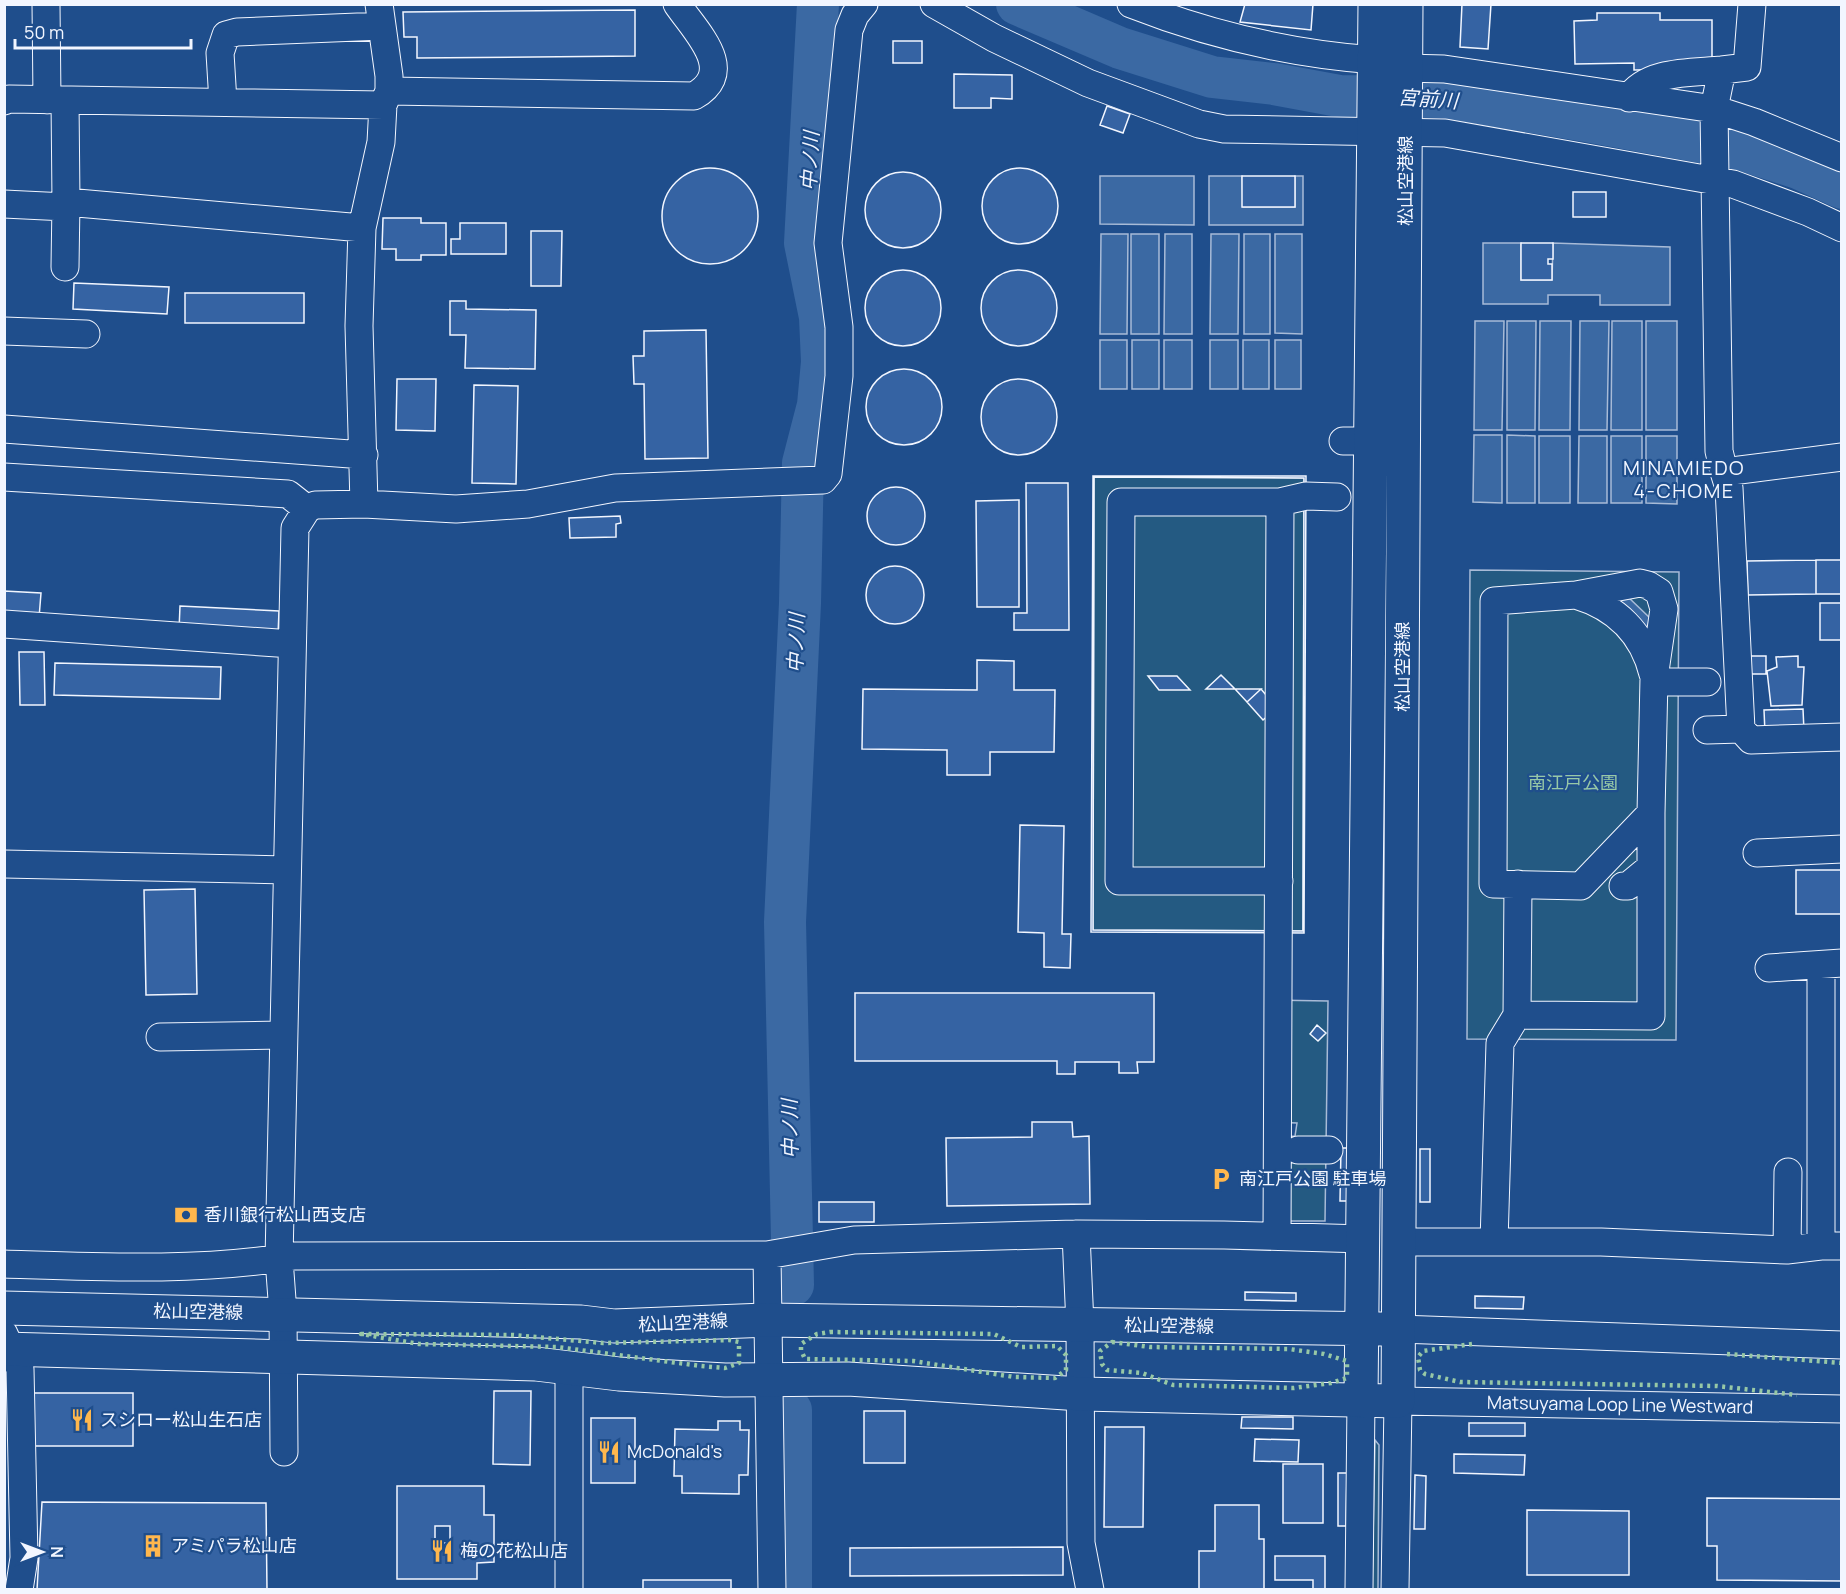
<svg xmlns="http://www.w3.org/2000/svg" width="1846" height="1594" font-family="Manrope,'Noto Sans JP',sans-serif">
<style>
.green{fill:#245a82;stroke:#a8bbd7;stroke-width:1.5}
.water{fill:#3b69a3;stroke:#a8bbd7;stroke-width:1.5}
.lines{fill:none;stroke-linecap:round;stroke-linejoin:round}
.river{stroke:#3b69a3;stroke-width:42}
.building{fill:#3563a3;stroke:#f2f6ff;stroke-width:1.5;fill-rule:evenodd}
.minor-casing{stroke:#f2f6ff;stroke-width:29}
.major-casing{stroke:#f2f6ff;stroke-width:35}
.minor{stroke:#1f4e8c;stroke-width:27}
.major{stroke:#1f4e8c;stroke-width:33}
.hedge{stroke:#97c8a6;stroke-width:4.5;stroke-dasharray:3 4.5;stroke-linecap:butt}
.labels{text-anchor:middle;stroke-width:4.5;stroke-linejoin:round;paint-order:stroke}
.street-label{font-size:18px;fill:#f2f6ff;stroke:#1f4e8c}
.park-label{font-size:18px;fill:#97c8a6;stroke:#1f4e8c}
.poi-label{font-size:18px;fill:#f2f6ff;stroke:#1f4e8c;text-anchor:start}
.water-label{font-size:20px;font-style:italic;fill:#f2f6ff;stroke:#1f4e8c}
.neighbourhood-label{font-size:20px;letter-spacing:1.5px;fill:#f2f6ff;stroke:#1f4e8c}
</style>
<rect width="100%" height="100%" fill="#1f4e8c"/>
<path class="green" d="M 1094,477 L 1304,478 L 1303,931 L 1093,930 Z
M 1470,570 L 1679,572 L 1676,1040 L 1467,1039 Z
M 1267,1000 L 1328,1001 L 1325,1221 L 1286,1221 L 1280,1137 L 1295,1136 L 1297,1123 L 1267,1122 Z
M 1375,1440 L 1379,1445 L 1378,1589 L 1372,1590 Z"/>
<path class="water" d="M 1100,176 L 1194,176 L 1194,225 L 1100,224 Z
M 1209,176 L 1242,176 L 1243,207 L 1295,207 L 1295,176 L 1303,176 L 1303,225 L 1209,225 Z
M 1101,234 L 1128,234 L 1127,334 L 1100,334 Z
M 1131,234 L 1159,234 L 1159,334 L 1131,334 Z
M 1165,234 L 1192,234 L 1192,334 L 1164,334 Z
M 1211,234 L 1239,234 L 1238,334 L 1210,334 Z
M 1244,234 L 1270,234 L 1270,334 L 1244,334 Z
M 1275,234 L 1302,234 L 1302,334 L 1275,333 Z
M 1483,243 L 1521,243 L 1521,280 L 1552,280 L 1553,243 L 1670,247 L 1670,305 L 1600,305 L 1600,295 L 1548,295 L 1548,304 L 1483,304 Z
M 1475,321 L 1504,321 L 1502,430 L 1474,430 Z
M 1507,321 L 1536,321 L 1535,430 L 1507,430 Z
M 1540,321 L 1571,321 L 1570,430 L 1539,430 Z
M 1580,321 L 1609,321 L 1607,430 L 1579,430 Z
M 1612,321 L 1642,321 L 1642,430 L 1611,430 Z
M 1646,321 L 1677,321 L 1677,430 L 1646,430 Z
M 1100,340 L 1127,340 L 1127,389 L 1100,389 Z
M 1132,340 L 1159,340 L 1159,389 L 1132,389 Z
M 1164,340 L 1192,340 L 1192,389 L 1164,389 Z
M 1210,340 L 1238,340 L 1238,389 L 1210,389 Z
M 1243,340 L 1269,340 L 1269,389 L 1243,389 Z
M 1275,340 L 1301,340 L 1301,389 L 1275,389 Z
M 1474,435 L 1502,435 L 1502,503 L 1473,502 Z
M 1507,435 L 1535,436 L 1535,503 L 1507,503 Z
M 1539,436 L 1570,436 L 1570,503 L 1539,503 Z
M 1579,436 L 1607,436 L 1607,503 L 1578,503 Z
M 1611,436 L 1642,436 L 1642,503 L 1611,503 Z
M 1646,436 L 1677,436 L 1677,504 L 1646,503 Z
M 1616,597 L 1628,597 L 1651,619 L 1644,639 Z"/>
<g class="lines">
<path class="river" d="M 1017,4 L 1120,48 L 1212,77 L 1274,84 L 1339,96 L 1441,97 L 1586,121 L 1739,149 L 1798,168 L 1842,188
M 793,1285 L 785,922 L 800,603 L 803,463 L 818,405 L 822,362 L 820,317 L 805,243 L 818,4
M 791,1410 L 791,1590"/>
</g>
<path class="building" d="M 1245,4 L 1313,4 L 1311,30 L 1240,22 Z
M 1462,4 L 1491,4 L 1488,49 L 1460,47 Z
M 635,10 L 635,56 L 417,58 L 417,37 L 404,37 L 403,12 Z
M 1597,13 L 1660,13 L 1660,20 L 1712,20 L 1712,69 L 1634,70 L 1634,63 L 1575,64 L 1574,21 L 1597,20 Z
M 893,41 L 922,41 L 922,63 L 893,63 Z
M 954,74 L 1012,75 L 1012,99 L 991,98 L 991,108 L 954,108 Z
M 1107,106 L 1130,114 L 1123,133 L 1100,125 Z
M662 216a48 48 0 1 1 96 0a48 48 0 1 1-96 0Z
M982 206a38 38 0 1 1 76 0a38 38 0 1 1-76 0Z
M865 210a38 38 0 1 1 76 0a38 38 0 1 1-76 0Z
M 1242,176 L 1295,176 L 1295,207 L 1242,207 Z
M 1573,192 L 1606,192 L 1606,217 L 1573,217 Z
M 383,218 L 421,218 L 421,223 L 446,223 L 446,255 L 421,255 L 421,260 L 396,260 L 396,249 L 382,249 Z
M 460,223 L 506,223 L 506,254 L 451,254 L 451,239 L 460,239 Z
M 531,231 L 562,231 L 561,286 L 531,286 Z
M 1521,243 L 1553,243 L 1553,259 L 1548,259 L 1548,264 L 1552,264 L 1552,280 L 1521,280 Z
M981 308a38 38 0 1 1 76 0a38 38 0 1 1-76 0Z
M865 308a38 38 0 1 1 76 0a38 38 0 1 1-76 0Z
M 74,283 L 169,287 L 167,314 L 73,309 Z
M 185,293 L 304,293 L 304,323 L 185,323 Z
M 450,301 L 466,301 L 466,309 L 536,310 L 535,369 L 465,368 L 466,335 L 450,335 Z
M 706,330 L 708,458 L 645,459 L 644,384 L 634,384 L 633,356 L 644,356 L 644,331 Z
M866 407a38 38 0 1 1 76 0a38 38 0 1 1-76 0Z
M 397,379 L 436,379 L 435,431 L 396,430 Z
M981 417a38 38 0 1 1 76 0a38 38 0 1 1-76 0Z
M 474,385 L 518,386 L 516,484 L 472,483 Z
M 1093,476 L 1306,476 L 1304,933 L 1091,932 ZM 1094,477 L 1304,478 L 1303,931 L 1093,930 Z
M 1026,483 L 1068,483 L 1069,630 L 1014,630 L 1014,613 L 1027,613 Z
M867 516a29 29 0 1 1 58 0a29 29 0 1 1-58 0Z
M 1019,500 L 1019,607 L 977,607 L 976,501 Z
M 620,516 L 621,523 L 616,524 L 616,537 L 570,538 L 569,518 Z
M 1816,560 L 1842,560 L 1842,594 L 1816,594 Z
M 1816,560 L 1816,594 L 1748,595 L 1747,561 Z
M866 595a29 29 0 1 1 58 0a29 29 0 1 1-58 0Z
M 4,591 L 41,593 L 39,618 L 4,616 Z
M 1820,603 L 1842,603 L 1842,640 L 1820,640 Z
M 180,606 L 279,611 L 278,635 L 179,630 Z
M 19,652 L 44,652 L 45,705 L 20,705 Z
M 1748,656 L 1766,656 L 1766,674 L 1748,674 Z
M 1798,656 L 1798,667 L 1804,667 L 1802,705 L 1771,706 L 1767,671 L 1777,667 L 1776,657 Z
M 977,660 L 1014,661 L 1014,690 L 1055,690 L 1054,752 L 990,752 L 990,775 L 947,775 L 947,750 L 862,749 L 863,689 L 977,690 Z
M 55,663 L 221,667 L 220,699 L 54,695 Z
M 1221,675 L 1235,689 L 1206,689 Z
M 1148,676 L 1177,676 L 1190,690 L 1159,690 Z
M 1235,689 L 1261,689 L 1247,702 Z
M 1261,689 L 1277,708 L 1263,720 L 1247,702 Z
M 1803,709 L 1804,731 L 1765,733 L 1764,710 Z
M 1020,825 L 1064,826 L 1062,934 L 1071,934 L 1070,968 L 1044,967 L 1044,933 L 1018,932 Z
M 1796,870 L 1842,870 L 1842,914 L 1796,914 Z
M 195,889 L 197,994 L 146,995 L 144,890 Z
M 855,993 L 1154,993 L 1154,1062 L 1137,1062 L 1138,1073 L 1119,1073 L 1119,1062 L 1075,1062 L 1075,1074 L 1057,1074 L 1057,1061 L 855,1061 Z
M 1317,1025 L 1326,1033 L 1318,1041 L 1310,1034 Z
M 1032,1122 L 1072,1122 L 1073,1137 L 1089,1136 L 1090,1204 L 947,1206 L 946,1138 L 1032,1137 Z
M 1341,1148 L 1350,1148 L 1349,1201 L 1340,1201 Z
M 1420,1149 L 1430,1149 L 1430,1202 L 1420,1202 Z
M 819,1202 L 874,1202 L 874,1222 L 819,1222 Z
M 1245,1292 L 1296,1293 L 1296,1301 L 1245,1300 Z
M 1475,1296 L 1524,1297 L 1523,1309 L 1475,1308 Z
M 494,1391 L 531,1391 L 530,1465 L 493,1464 Z
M 31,1393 L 133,1393 L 133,1446 L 31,1446 Z
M 864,1411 L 905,1411 L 905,1463 L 864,1463 Z
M 1242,1417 L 1293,1417 L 1293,1429 L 1241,1428 Z
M 591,1418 L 635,1418 L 635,1483 L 591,1483 Z
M 718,1421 L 740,1421 L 740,1430 L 749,1430 L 748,1475 L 739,1475 L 739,1494 L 682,1493 L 682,1476 L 674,1476 L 675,1429 L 718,1430 Z
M 1469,1423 L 1525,1423 L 1525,1436 L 1469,1436 Z
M 1105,1427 L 1144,1427 L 1143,1527 L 1104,1527 Z
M 1255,1439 L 1299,1440 L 1298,1462 L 1254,1461 Z
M 1454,1454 L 1525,1455 L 1524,1475 L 1454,1473 Z
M 1283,1464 L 1323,1464 L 1323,1523 L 1283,1523 Z
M 1338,1473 L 1347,1473 L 1346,1526 L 1338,1526 Z
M 1415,1475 L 1426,1476 L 1425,1529 L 1414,1529 Z
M 397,1486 L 484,1486 L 484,1515 L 494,1515 L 494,1562 L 477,1563 L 477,1579 L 397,1579 ZM 435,1526 L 450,1526 L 450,1543 L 435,1543 Z
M 1707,1498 L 1842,1499 L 1842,1581 L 1717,1580 L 1717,1546 L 1707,1546 Z
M 42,1502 L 266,1503 L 267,1590 L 37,1590 Z
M 1215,1505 L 1259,1505 L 1259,1539 L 1264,1539 L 1264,1590 L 1199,1590 L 1199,1551 L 1215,1551 Z
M 1527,1510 L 1629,1511 L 1629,1575 L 1527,1575 Z
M 1063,1547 L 1063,1575 L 850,1576 L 850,1548 Z
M 1275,1556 L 1325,1556 L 1325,1590 L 1313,1590 L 1313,1580 L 1275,1580 Z
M 643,1580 L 731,1580 L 731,1590 L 643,1590 Z"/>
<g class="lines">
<g class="minor-casing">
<path id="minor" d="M 46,4 L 47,100
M 934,4 L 994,38 L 1088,83 L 1199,124 L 1224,129 L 1445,133 L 1733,184 L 1808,212 L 1842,228
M 1131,4 C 1210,35 1291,54 1375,60
M 1752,4 L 1747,67 L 1722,70 L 1714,109 L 1719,451 L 1724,472 L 1842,457
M 1405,68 L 1444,69 L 1714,109 L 1754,122 L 1842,158
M 389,91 L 694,96 C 738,71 696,32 677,4
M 1629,98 C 1647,70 1692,73 1722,70
M 65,100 L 66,202 L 362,228
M 4,101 L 9,99 L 383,105
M 223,102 L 220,53 L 226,35 L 237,32 L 382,26
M 4,204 L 66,207
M 65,267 L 66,202
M 4,331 L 86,334
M 4,429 L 364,455
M 1345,441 L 1343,441 L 1371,441
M 1724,472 L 1729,488 L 1741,729 L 1751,740 L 1842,737
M 4,477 L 288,494 L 307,509
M 1280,502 L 1306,496 L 1337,497
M 364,504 L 359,326 L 362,228 L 381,142 L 383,105 L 389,91 L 389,76 L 379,4
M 1576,595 C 1616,607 1643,633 1653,674
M 4,624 L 292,644
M 1654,682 L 1707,682
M 1707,730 L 1741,729
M 1757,853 L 1842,849
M 4,864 L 287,870
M 1518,884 L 1517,1015 L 1651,1016 L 1651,813 L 1654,678 L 1664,609 L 1659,592 L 1648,585 L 1640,583 L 1576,595 L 1494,601 L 1493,884 L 1581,886 L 1651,813
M 1623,886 L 1628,886 L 1651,867
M 1821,965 L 1821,1246
M 1769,968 L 1842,963
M 160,1037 L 282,1035
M 1298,1150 L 1329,1150
M 1076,1234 L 1080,1325 L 1081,1543 L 1090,1590
M 1277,1236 L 1280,502 L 1121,502 L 1119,881 L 1279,881
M 1400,1242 L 1601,1242 L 1787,1250 L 1821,1246 L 1842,1246
M 1494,1242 L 1500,1043 L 1517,1015
M 1787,1250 L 1788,1172
M 767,1255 L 772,1590
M 4,1264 C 100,1267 199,1272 294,1256 L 767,1255 L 854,1240 L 1076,1234 L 1224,1235 L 1364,1239
M 1399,1329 L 1842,1345
M 4,1334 L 20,1369 L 24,1558 L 19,1590
M 284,1452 L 283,1313 L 279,1259 L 295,528 L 307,509 L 315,505 L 364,504 L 456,509 L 528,504 L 615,488 L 823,480 L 828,474 L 839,376 L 839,327 L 828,243 L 849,30 L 855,15 L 864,4
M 569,1590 L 569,1367
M 1359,1590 L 1361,1401
M 1395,1590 L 1398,1401 L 1842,1409"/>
</g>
<g class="major-casing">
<path id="major" d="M 4,1308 L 581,1322 L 614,1326 L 767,1320 L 1385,1329
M 4,1349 L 536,1364 L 619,1374 L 725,1380 L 848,1379 L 1081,1394 L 1398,1401 L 1406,4
M 1361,1401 L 1375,4"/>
</g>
<use href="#minor" class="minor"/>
<use href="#major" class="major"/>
<path class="hedge" d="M 830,1332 L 994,1334 L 1021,1347 L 1057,1346 L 1066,1355 L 1066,1370 L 1055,1378 L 1014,1377 L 913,1361 L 805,1359 L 801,1350 L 801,1344 L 817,1334 Z
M 361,1334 L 513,1335 L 603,1343 L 729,1340 L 739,1342 L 739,1363 L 725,1368 L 701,1366 L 557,1347 L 419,1344 Z
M 1112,1342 L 1150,1347 L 1289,1349 L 1324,1354 L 1347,1361 L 1347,1378 L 1331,1383 L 1294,1388 L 1173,1385 L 1142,1373 L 1107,1370 L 1102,1364 L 1100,1351 Z
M 1472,1344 L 1423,1351 L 1418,1357 L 1420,1370 L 1425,1374 L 1460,1382 L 1717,1386 L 1797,1395
M 1727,1354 L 1842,1363"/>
</g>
<defs>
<g id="parking-bare" transform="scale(1.8)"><path d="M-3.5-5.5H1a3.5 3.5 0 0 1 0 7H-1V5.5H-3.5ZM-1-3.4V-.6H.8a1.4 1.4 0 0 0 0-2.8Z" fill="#ffb74d" stroke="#1f4e8c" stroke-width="2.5" paint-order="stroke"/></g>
<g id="bank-bare" transform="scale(1.8)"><path d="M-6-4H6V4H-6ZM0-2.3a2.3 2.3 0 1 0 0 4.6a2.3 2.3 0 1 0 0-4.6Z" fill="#ffb74d" stroke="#1f4e8c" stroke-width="2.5" paint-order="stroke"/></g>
<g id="restaurant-bare" transform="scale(1.8)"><path d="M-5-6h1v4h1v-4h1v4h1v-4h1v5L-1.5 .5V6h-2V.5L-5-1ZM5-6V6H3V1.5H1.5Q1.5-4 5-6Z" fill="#ffb74d" stroke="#1f4e8c" stroke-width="2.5" paint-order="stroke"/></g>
<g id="building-bare" transform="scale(1.8)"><path d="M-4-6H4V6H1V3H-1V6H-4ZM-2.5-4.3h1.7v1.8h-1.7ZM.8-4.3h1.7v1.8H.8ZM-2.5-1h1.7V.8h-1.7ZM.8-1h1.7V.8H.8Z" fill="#ffb74d" stroke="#1f4e8c" stroke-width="2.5" paint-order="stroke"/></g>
</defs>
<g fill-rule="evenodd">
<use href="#parking-bare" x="1221" y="1179"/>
<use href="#bank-bare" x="186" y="1215"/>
<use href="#restaurant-bare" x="82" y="1420"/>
<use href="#restaurant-bare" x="609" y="1452"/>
<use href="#building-bare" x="153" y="1546"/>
<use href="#restaurant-bare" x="442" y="1551"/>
</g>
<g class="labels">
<g class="street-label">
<text transform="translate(1406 181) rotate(-90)" y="6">松山空港線</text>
<text transform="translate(1403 667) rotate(-90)" y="6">松山空港線</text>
<text transform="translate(198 1312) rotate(1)" y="6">松山空港線</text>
<text transform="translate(683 1323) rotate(-3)" y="6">松山空港線</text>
<text transform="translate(1169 1326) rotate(1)" y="6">松山空港線</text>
<text transform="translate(1620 1405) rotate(1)" y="6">Matsuyama Loop Line Westward</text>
</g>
<g class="park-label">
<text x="1573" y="789">南江戸公園</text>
</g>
<g class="poi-label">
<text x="1239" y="1185">南江戸公園 駐車場</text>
<text x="204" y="1221">香川銀行松山西支店</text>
<text x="100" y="1426">スシロー松山生石店</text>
<text x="627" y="1458">McDonald's</text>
<text x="171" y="1552">アミパラ松山店</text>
<text x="460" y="1557">梅の花松山店</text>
</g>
<g class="water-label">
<text transform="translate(1428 99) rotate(4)" y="7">宮前川</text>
<text transform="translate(810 161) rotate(-87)" y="7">中ノ川</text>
<text transform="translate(796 643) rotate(-88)" y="7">中ノ川</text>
<text transform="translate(790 1129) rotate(-91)" y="7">中ノ川</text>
</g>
<g class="neighbourhood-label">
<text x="1684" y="475">MINAMIEDO<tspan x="1684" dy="23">4-CHOME</tspan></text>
</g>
</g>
<rect width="1846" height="1594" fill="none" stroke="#f2f6ff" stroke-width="12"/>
<g transform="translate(42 1552) rotate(90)" stroke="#1f4e8c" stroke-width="4.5" paint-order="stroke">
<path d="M0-4.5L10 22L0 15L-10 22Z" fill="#f2f6ff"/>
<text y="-9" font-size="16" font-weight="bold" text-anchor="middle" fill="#f2f6ff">N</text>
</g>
<path d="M15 39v9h176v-9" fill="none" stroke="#f2f6ff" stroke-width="3"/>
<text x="24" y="39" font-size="18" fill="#f2f6ff" stroke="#1f4e8c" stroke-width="4.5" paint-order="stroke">50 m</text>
</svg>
